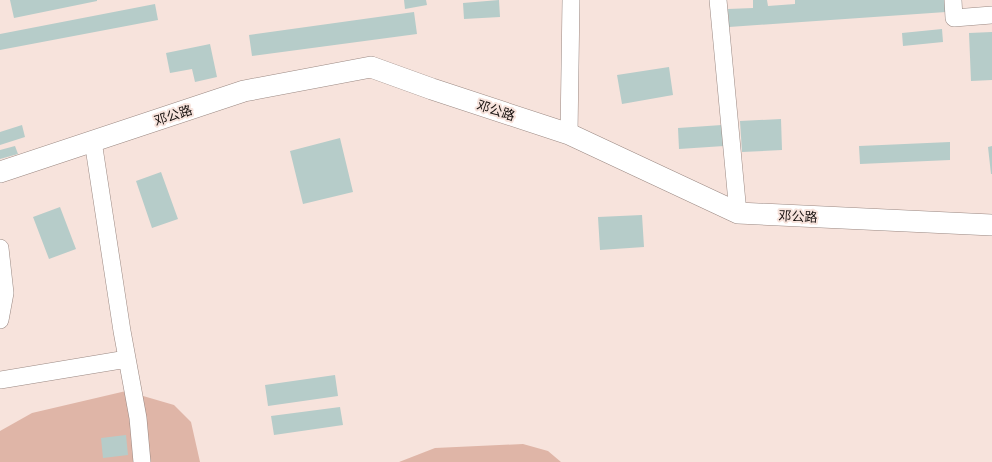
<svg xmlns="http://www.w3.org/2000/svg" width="992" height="462" font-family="'Libre Baskerville','Noto Sans SC',serif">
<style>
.green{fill:#dfb5a7}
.building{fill:#b6ccc9}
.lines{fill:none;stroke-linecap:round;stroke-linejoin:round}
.minor-casing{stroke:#9a8882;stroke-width:18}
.tertiary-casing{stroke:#9a8882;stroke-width:22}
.minor{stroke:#fff;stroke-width:17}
.tertiary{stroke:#fff;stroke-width:21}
.labels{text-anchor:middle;stroke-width:4;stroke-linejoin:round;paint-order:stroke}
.street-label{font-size:13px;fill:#150f0d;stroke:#f7e3dc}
</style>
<rect width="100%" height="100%" fill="#f7e3dc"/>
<path class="green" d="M 126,391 L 174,405 L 191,422 L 200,462 L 0,462 L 0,431 L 32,413 Z
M 523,444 L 548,451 L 561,462 L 399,462 L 435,448 Z"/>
<path class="building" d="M 10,0 L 97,0 L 97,1 L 14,18 Z
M 404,0 L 426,0 L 427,5 L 405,9 Z
M 499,0 L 500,17 L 464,19 L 463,3 Z
M 753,0 L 767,0 L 768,6 L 795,4 L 795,0 L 945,0 L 946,12 L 729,27 L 728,9 L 753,8 Z
M 155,4 L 158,20 L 0,50 L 0,34 Z
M 414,12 L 417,34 L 252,56 L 249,35 Z
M 942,29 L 943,42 L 903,46 L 902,33 Z
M 992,32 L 992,80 L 971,81 L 969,33 Z
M 210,44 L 217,77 L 195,82 L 192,69 L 170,73 L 166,53 Z
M 669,67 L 673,95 L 622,104 L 617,75 Z
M 781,119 L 782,150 L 742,152 L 740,121 Z
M 22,125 L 25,137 L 0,145 L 0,132 Z
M 722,125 L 724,146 L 679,149 L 678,128 Z
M 340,138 L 353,192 L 303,204 L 290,151 Z
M 950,142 L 950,160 L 860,164 L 859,146 Z
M 15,146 L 18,154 L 0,159 L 0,150 Z
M 992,146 L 992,174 L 991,174 L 988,147 Z
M 161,172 L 178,219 L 152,228 L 136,181 Z
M 60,207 L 76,249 L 49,259 L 33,217 Z
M 642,215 L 644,247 L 600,250 L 598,217 Z
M 335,375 L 338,396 L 268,406 L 265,385 Z
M 340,407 L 343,425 L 274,435 L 271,416 Z
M 126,435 L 128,455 L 103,458 L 101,438 Z"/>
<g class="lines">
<g class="minor-casing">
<path id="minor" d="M 718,0 L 738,213
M 953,0 L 954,18 L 992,15
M 569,134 L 571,0
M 93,141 L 122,331 L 138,418 L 142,462
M 0,248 L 5,293 L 0,320
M 0,380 L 127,359"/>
</g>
<g class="tertiary-casing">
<path id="tertiary" d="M 0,172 L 244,91 L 371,67 L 432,89 L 569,134 L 738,213 L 992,225"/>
</g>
<use href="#minor" class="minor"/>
<use href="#tertiary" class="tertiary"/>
</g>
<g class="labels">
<g class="street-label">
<text transform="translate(496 110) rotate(18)" y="5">邓公路</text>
<text transform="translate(173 115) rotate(-18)" y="5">邓公路</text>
<text transform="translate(798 216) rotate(3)" y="5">邓公路</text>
</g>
</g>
</svg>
